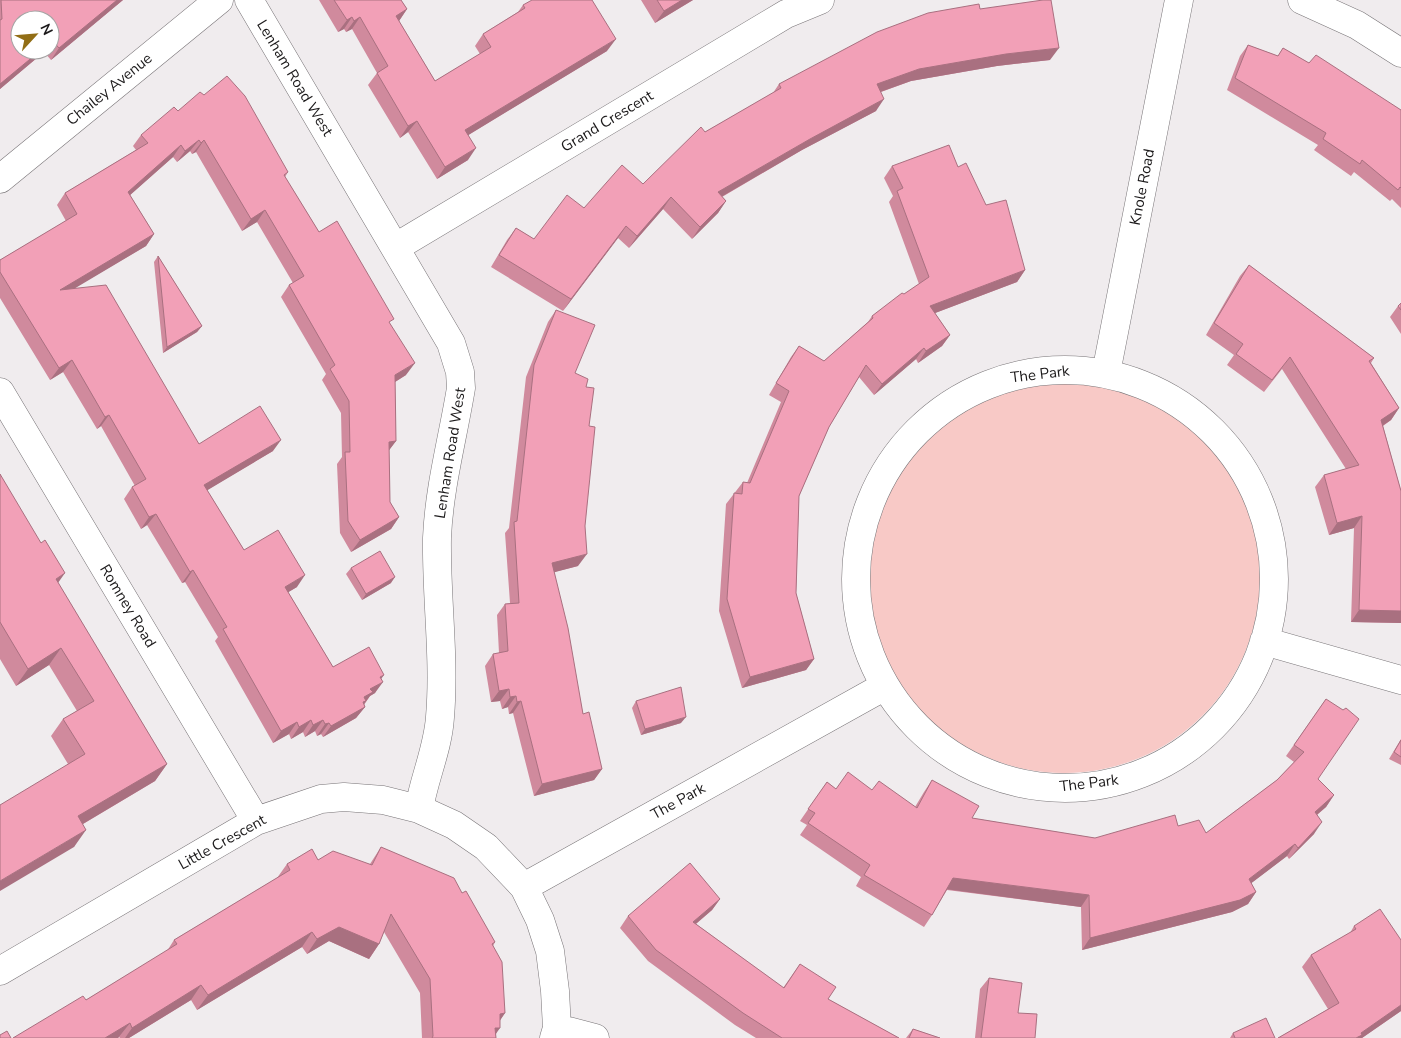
<svg xmlns="http://www.w3.org/2000/svg" width="1401" height="1038" font-family="'Nunito Sans',sans-serif">
<style>
.green{fill:#f8c9c6}
.lines{fill:none;stroke-linecap:round;stroke-linejoin:round}
.minor-casing{stroke:#787477;stroke-width:29}
.minor{stroke:#fff;stroke-width:28}
.wall{fill:#d08a9d;fill-rule:evenodd}
.shaded-wall{fill:#a97080}
.building{fill:#f2a0b7;stroke:#a97080}
.labels{text-anchor:middle;stroke-width:4.5;stroke-linejoin:round;paint-order:stroke}
.street-label{font-size:15px;fill:#1b191a;stroke:#fff}
</style>
<rect width="100%" height="100%" fill="#f0ecee"/>
<path class="green" d="M868 577a196 196 0 1 1 392 0a196 196 0 1 1-392 0Z"/>
<g class="lines">
<g class="minor-casing">
<path id="minor" d="M 249,0 L 451,343 L 460,372 L 461,388 C 453,437 439,488 437,538 C 436,598 445,657 440,717 C 438,749 424,778 419,809
M 1302,0 L 1357,25 L 1401,53
M 0,179 L 219,0
M 396,247 L 786,14 L 820,0
M856 579a209 209 0 1 1 418 0a209 209 0 1 1-418 0Z
M 1106,373 L 1179,0
M 0,392 L 256,821
M 1264,641 L 1401,680
M 524,887 L 885,686
M 0,971 L 256,821 L 321,799 L 344,797 L 383,800 L 419,809 L 454,825 L 486,847 L 524,887 L 540,920 L 550,951 L 555,991 L 557,1028 L 554,1038
M 557,1028 L 595,1038"/>
</g>
<use href="#minor" class="minor"/>
</g>
<path class="wall" d="M 0,0 L 123,0 L 51,60 L 44,52 L 0,89 ZM 50,20 L 50,50 L 20,50 Z
M 319,0 L 401,0 L 407,9 L 399,21 L 435,81 L 480,54 L 475,46 L 483,34 L 518,12 L 523,5 L 607,51 L 468,135 L 468,160 L 437,179 L 408,132 L 400,138 L 368,85 L 377,73 L 352,29 L 346,32 L 344,29 L 338,32 Z
M 641,0 L 693,0 L 655,23 Z
M 980,9 L 1050,60 L 997,66 L 911,81 L 881,92 L 876,111 L 802,150 L 722,197 L 726,201 L 718,213 L 692,239 L 663,209 L 629,248 L 618,238 L 563,311 L 491,267 L 507,240 L 516,228 L 534,239 L 584,208 L 643,184 L 705,132 L 773,93 L 779,84 Z
M 1248,45 L 1278,56 L 1283,48 L 1309,63 L 1401,110 L 1401,208 L 1392,199 L 1390,201 L 1354,172 L 1351,176 L 1314,150 L 1318,145 L 1227,90 L 1240,56 Z
M 178,111 L 288,172 L 285,177 L 319,232 L 390,324 L 406,375 L 395,382 L 396,441 L 389,450 L 390,502 L 399,517 L 391,529 L 351,552 L 340,533 L 337,464 L 342,457 L 341,413 L 322,380 L 326,374 L 281,297 L 289,285 L 293,283 L 257,222 L 242,231 L 196,152 L 192,154 L 190,151 L 177,162 L 173,157 L 130,195 L 154,234 L 146,246 L 74,288 L 199,444 L 273,451 L 207,490 L 244,550 L 297,587 L 288,592 L 333,667 L 381,678 L 375,693 L 370,696 L 364,705 L 365,707 L 356,718 L 323,737 L 321,734 L 317,736 L 315,731 L 305,737 L 303,732 L 291,739 L 289,734 L 273,743 L 215,641 L 218,637 L 185,582 L 182,583 L 147,525 L 141,529 L 124,499 L 132,487 L 135,486 L 101,426 L 97,429 L 63,372 L 50,380 L 0,298 L 0,260 L 66,221 L 57,205 L 65,193 L 136,150 L 133,146 L 141,135 Z
M 892,166 L 958,167 L 986,205 L 1025,270 L 1017,282 L 935,313 L 950,335 L 942,346 L 918,363 L 916,359 L 874,395 L 859,377 L 829,427 L 799,496 L 796,593 L 814,659 L 806,670 L 742,688 L 719,611 L 726,504 L 743,482 L 747,483 L 781,402 L 769,395 L 791,357 L 799,346 L 824,361 L 868,322 L 872,316 L 919,284 L 889,202 L 893,196 L 884,178 Z
M 158,256 L 202,326 L 197,332 L 163,353 L 154,262 Z
M 1249,265 L 1374,358 L 1371,363 L 1399,408 L 1391,420 L 1383,426 L 1401,491 L 1401,623 L 1351,622 L 1354,528 L 1329,535 L 1315,487 L 1324,475 L 1346,469 L 1282,369 L 1264,392 L 1227,365 L 1234,355 L 1206,335 L 1240,276 Z
M 1401,303 L 1401,334 L 1390,317 L 1398,306 Z
M 556,310 L 575,373 L 586,387 L 589,426 L 578,566 L 554,572 L 583,714 L 602,769 L 594,780 L 534,796 L 513,713 L 509,714 L 508,707 L 502,709 L 500,701 L 491,702 L 485,666 L 493,654 L 499,653 L 497,615 L 505,604 L 510,603 L 505,533 L 509,528 L 526,377 L 548,322 Z
M 0,474 L 58,583 L 167,764 L 155,781 L 83,824 L 74,847 L 68,764 L 51,736 L 63,719 L 77,711 L 49,665 L 16,686 L 0,659 Z
M 351,568 L 391,583 L 362,600 L 346,574 Z
M 1326,699 L 1318,779 L 1334,795 L 1326,807 L 1317,815 L 1314,834 L 1289,859 L 1287,856 L 1251,883 L 1256,892 L 1248,904 L 1232,912 L 1082,950 L 1081,907 L 947,890 L 932,915 L 924,927 L 856,886 L 861,877 L 800,835 L 807,825 L 800,821 L 827,782 L 836,789 L 872,790 L 915,807 L 924,792 L 932,780 L 972,818 L 1095,838 L 1178,826 L 1206,833 L 1277,780 L 1294,762 L 1286,756 Z
M 636,701 L 681,723 L 641,735 L 632,708 Z
M 1401,739 L 1401,765 L 1389,759 Z
M 381,847 L 462,893 L 495,942 L 493,946 L 505,1013 L 500,1020 L 496,1034 L 496,1038 L 422,1038 L 420,993 L 384,932 L 379,944 L 369,959 L 329,941 L 307,954 L 302,947 L 197,1010 L 191,1000 L 129,1038 L 120,1038 L 119,1037 L 118,1038 L 13,1038 L 86,1000 L 167,951 L 174,940 L 277,878 L 287,864 L 318,860 L 370,864 Z
M 720,899 L 712,910 L 696,924 L 783,988 L 800,964 L 828,999 L 899,1038 L 756,1038 L 735,1025 L 648,961 L 620,928 L 628,916 Z
M 1354,926 L 1401,940 L 1401,1011 L 1362,1038 L 1278,1038 L 1328,1009 L 1302,967 L 1311,955 L 1350,933 Z
M 989,978 L 1018,1013 L 1035,1038 L 975,1038 L 980,989 Z
M 913,1029 L 940,1038 L 906,1038 Z
M 1233,1033 L 1275,1038 L 1230,1038 Z"/>
<path class="shaded-wall" d="M 117,0 L 123,0 L 51,60 L 59,48 Z
M 682,0 L 693,0 L 655,23 L 664,11 Z
M 407,9 L 399,21 L 396,16 Z
M 352,17 L 344,29 L 338,32 L 347,20 Z
M 360,17 L 352,29 L 346,32 L 354,21 Z
M 616,39 L 607,51 L 457,142 L 465,130 Z
M 1059,48 L 1050,60 L 997,66 L 911,81 L 869,96 L 877,84 L 919,69 L 1006,54 Z
M 41,50 L 46,50 L 44,52 L 0,89 L 0,84 Z
M 884,99 L 876,111 L 802,150 L 709,204 L 718,192 L 810,139 Z
M 417,121 L 408,132 L 400,138 L 408,126 Z
M 199,140 L 190,151 L 177,162 L 185,151 Z
M 204,140 L 196,152 L 192,154 L 201,143 Z
M 181,145 L 173,157 L 120,204 L 128,192 Z
M 476,148 L 468,160 L 437,179 L 445,167 Z
M 671,197 L 663,209 L 629,248 L 637,236 Z
M 726,201 L 718,213 L 692,239 L 700,227 Z
M 265,210 L 257,222 L 242,231 L 251,219 Z
M 626,226 L 618,238 L 563,311 L 571,299 Z
M 154,234 L 146,246 L 52,302 L 60,290 Z
M 1025,270 L 1017,282 L 922,318 L 930,306 Z
M 202,326 L 197,332 L 163,353 L 167,347 Z
M 950,335 L 942,346 L 918,363 L 926,351 Z
M 924,348 L 916,359 L 874,395 L 882,384 Z
M 72,360 L 63,372 L 50,380 L 59,368 Z
M 415,363 L 406,375 L 387,387 L 395,375 Z
M 1399,408 L 1391,420 L 1373,432 L 1381,420 Z
M 109,415 L 101,426 L 97,429 L 105,417 Z
M 281,440 L 273,451 L 196,497 L 204,485 Z
M 396,441 L 387,453 L 389,442 Z
M 156,514 L 147,525 L 141,529 L 149,517 Z
M 1362,516 L 1354,528 L 1329,535 L 1337,523 Z
M 399,517 L 391,529 L 351,552 L 360,540 Z
M 587,554 L 578,566 L 544,575 L 552,563 Z
M 193,570 L 185,582 L 182,583 L 190,572 Z
M 65,573 L 53,590 L 56,579 Z
M 305,575 L 297,587 L 277,599 L 285,587 Z
M 395,577 L 391,583 L 362,600 L 366,594 Z
M 1359,610 L 1401,611 L 1401,623 L 1351,622 Z
M 61,648 L 49,665 L 16,686 L 28,669 Z
M 814,659 L 806,670 L 742,688 L 750,677 Z
M 384,675 L 376,686 L 383,682 L 375,693 L 370,696 L 364,704 L 363,705 L 365,707 L 356,718 L 323,737 L 331,726 L 356,709 L 370,689 L 380,677 Z
M 509,689 L 500,701 L 491,702 L 499,691 Z
M 516,696 L 508,707 L 502,709 L 510,697 Z
M 521,701 L 513,713 L 509,714 L 517,702 Z
M 686,717 L 681,723 L 641,735 L 645,729 Z
M 311,720 L 303,732 L 291,739 L 299,727 Z
M 323,720 L 315,731 L 305,737 L 313,725 Z
M 297,722 L 289,734 L 273,743 L 281,731 Z
M 329,723 L 321,734 L 317,736 L 325,724 Z
M 167,764 L 155,781 L 66,834 L 78,816 Z
M 602,769 L 594,780 L 534,796 L 542,784 Z
M 1334,795 L 1326,807 L 1307,823 L 1315,812 Z
M 1322,822 L 1314,834 L 1289,859 L 1298,848 Z
M 86,830 L 74,847 L 0,891 L 0,881 Z
M 1295,844 L 1287,856 L 1241,891 L 1249,879 Z
M 953,878 L 1089,895 L 1081,907 L 945,889 Z
M 1256,892 L 1248,904 L 1232,912 L 1082,950 L 1090,938 Z
M 720,899 L 712,910 L 685,933 L 693,922 Z
M 339,927 L 379,944 L 369,959 L 329,941 L 307,954 L 317,939 Z
M 312,932 L 302,947 L 197,1010 L 208,995 Z
M 201,985 L 191,1000 L 129,1038 L 125,1038 L 132,1028 Z
M 1401,1005 L 1401,1011 L 1362,1038 L 1356,1038 L 1361,1033 Z
M 505,1013 L 495,1028 L 500,1014 Z
M 130,1023 L 118,1038 L 105,1038 Z
M 495,1028 L 500,1028 L 493,1038 Z"/>
<path class="building" d="M 1,0 L 117,0 L 59,48 L 52,40 L 50,42 L 50,20 L 20,20 L 20,50 L 41,50 L 0,84 L 0,20 L 2,19 Z
M 334,0 L 401,0 L 407,9 L 396,16 L 435,81 L 491,47 L 483,34 L 525,8 L 523,5 L 532,0 L 592,0 L 616,39 L 465,130 L 476,148 L 445,167 L 417,121 L 408,126 L 377,73 L 388,66 L 360,17 L 354,21 L 352,17 L 347,20 Z
M 657,0 L 682,0 L 664,11 Z
M 1043,0 L 1051,0 L 1059,48 L 1006,54 L 919,69 L 877,84 L 884,99 L 810,139 L 718,192 L 726,201 L 700,227 L 671,197 L 637,236 L 626,226 L 571,299 L 499,255 L 516,228 L 534,239 L 567,195 L 584,208 L 622,165 L 643,184 L 701,127 L 705,132 L 781,88 L 779,84 L 877,32 L 928,13 L 979,4 L 980,9 Z
M 1248,45 L 1278,56 L 1283,48 L 1309,63 L 1316,55 L 1401,110 L 1401,188 L 1400,187 L 1398,190 L 1362,160 L 1360,164 L 1323,139 L 1326,133 L 1235,78 Z
M 227,76 L 245,96 L 288,172 L 284,175 L 319,232 L 337,221 L 394,319 L 389,322 L 415,363 L 395,375 L 396,441 L 389,442 L 390,502 L 399,517 L 360,540 L 348,521 L 345,452 L 350,452 L 349,401 L 330,369 L 335,365 L 289,285 L 304,276 L 265,210 L 251,219 L 204,140 L 201,143 L 199,140 L 185,151 L 181,145 L 128,192 L 154,234 L 60,290 L 106,285 L 199,444 L 260,406 L 281,440 L 204,485 L 244,550 L 278,530 L 305,575 L 285,587 L 333,667 L 369,647 L 384,675 L 380,677 L 383,682 L 370,689 L 373,692 L 364,697 L 366,701 L 363,702 L 365,707 L 331,726 L 329,723 L 325,724 L 323,720 L 313,725 L 311,720 L 299,727 L 297,722 L 281,731 L 223,629 L 227,627 L 193,570 L 190,572 L 156,514 L 149,517 L 132,487 L 146,479 L 109,415 L 105,417 L 72,360 L 59,368 L 0,272 L 0,260 L 77,214 L 65,193 L 148,143 L 141,135 L 174,107 L 178,111 L 200,92 L 204,95 Z
M 949,145 L 958,167 L 966,163 L 986,205 L 1006,200 L 1025,270 L 930,306 L 950,335 L 926,351 L 924,348 L 882,384 L 866,365 L 829,427 L 799,496 L 796,593 L 814,659 L 750,677 L 727,599 L 734,493 L 742,494 L 743,482 L 750,483 L 789,391 L 776,383 L 799,346 L 824,361 L 873,318 L 872,316 L 902,293 L 904,294 L 929,277 L 897,191 L 903,188 L 892,166 Z
M 158,256 L 202,326 L 167,347 Z
M 1249,265 L 1374,358 L 1369,361 L 1399,408 L 1381,420 L 1401,491 L 1401,611 L 1359,610 L 1362,516 L 1337,523 L 1324,475 L 1359,465 L 1290,357 L 1272,380 L 1236,354 L 1243,344 L 1214,323 Z
M 1401,303 L 1401,310 L 1398,306 Z
M 556,310 L 595,325 L 575,373 L 588,379 L 586,387 L 594,388 L 589,426 L 595,427 L 585,526 L 587,554 L 552,563 L 568,628 L 583,714 L 589,712 L 602,769 L 542,784 L 521,701 L 517,702 L 516,696 L 510,697 L 509,689 L 499,691 L 493,654 L 508,651 L 505,604 L 519,603 L 514,522 L 517,521 L 534,365 Z
M 0,474 L 41,543 L 45,540 L 65,573 L 56,579 L 167,764 L 78,816 L 86,830 L 0,881 L 0,805 L 85,754 L 63,719 L 94,701 L 61,648 L 28,669 L 0,622 Z
M 380,551 L 395,577 L 366,594 L 351,568 Z
M 681,687 L 686,717 L 645,729 L 636,701 Z
M 1326,699 L 1343,710 L 1346,708 L 1359,719 L 1318,779 L 1334,795 L 1315,812 L 1322,822 L 1298,848 L 1295,844 L 1249,879 L 1256,892 L 1240,900 L 1090,938 L 1089,895 L 953,878 L 932,915 L 864,875 L 870,865 L 808,823 L 815,813 L 808,809 L 827,782 L 836,789 L 848,772 L 872,790 L 879,781 L 917,808 L 932,780 L 979,806 L 972,818 L 1095,838 L 1175,815 L 1178,826 L 1199,820 L 1206,833 L 1277,780 L 1304,752 L 1294,745 Z
M 1401,740 L 1401,757 L 1394,752 Z
M 381,847 L 454,878 L 462,893 L 466,891 L 495,942 L 492,944 L 502,962 L 505,1013 L 500,1014 L 500,1028 L 495,1028 L 496,1038 L 432,1038 L 433,1036 L 430,979 L 391,914 L 379,944 L 339,927 L 317,939 L 312,932 L 208,995 L 201,985 L 132,1028 L 130,1023 L 105,1038 L 13,1038 L 83,996 L 86,1000 L 177,944 L 174,940 L 290,870 L 287,864 L 312,849 L 318,860 L 333,851 L 372,865 Z
M 690,863 L 720,899 L 693,922 L 784,988 L 800,964 L 836,987 L 828,999 L 899,1038 L 782,1038 L 743,1013 L 656,950 L 628,916 Z
M 1380,909 L 1401,940 L 1401,1005 L 1361,1033 L 1362,1035 L 1356,1038 L 1278,1038 L 1339,1003 L 1311,955 L 1356,929 L 1354,926 Z
M 989,978 L 1022,983 L 1018,1013 L 1037,1014 L 1035,1038 L 981,1038 Z
M 1266,1018 L 1275,1038 L 1235,1038 L 1233,1033 Z
M 913,1029 L 940,1038 L 909,1038 Z
M 7,1031 L 11,1038 L 0,1038 L 0,1035 Z"/>
<g class="labels">
<g class="street-label">
<text transform="translate(295 78) rotate(59)" y="5">Lenham Road West</text>
<text transform="translate(109 89) rotate(-39)" y="5">Chailey Avenue</text>
<text transform="translate(607 121) rotate(-31)" y="5">Grand Crescent</text>
<text transform="translate(1142 187) rotate(-79)" y="5">Knole Road</text>
<text transform="translate(1040 374) rotate(-7)" y="5">The Park</text>
<text transform="translate(450 453) rotate(-81)" y="5">Lenham Road West</text>
<text transform="translate(128 606) rotate(59)" y="5">Romney Road</text>
<text transform="translate(1089 783) rotate(-7)" y="5">The Park</text>
<text transform="translate(678 801) rotate(-29)" y="5">The Park</text>
<text transform="translate(222 842) rotate(-29)" y="5">Little Crescent</text>
</g>
</g>
<g transform="translate(35 35) rotate(64)"><circle r="24" fill="#ffffff" stroke="#a4a3a3"/>
<path d="M0-4L9 19L0 12L-9 19Z" fill="#926e16"/>
<text y="-8" font-size="14" font-weight="bold" text-anchor="middle" fill="#1b191a">N</text>
</g>
</svg>
